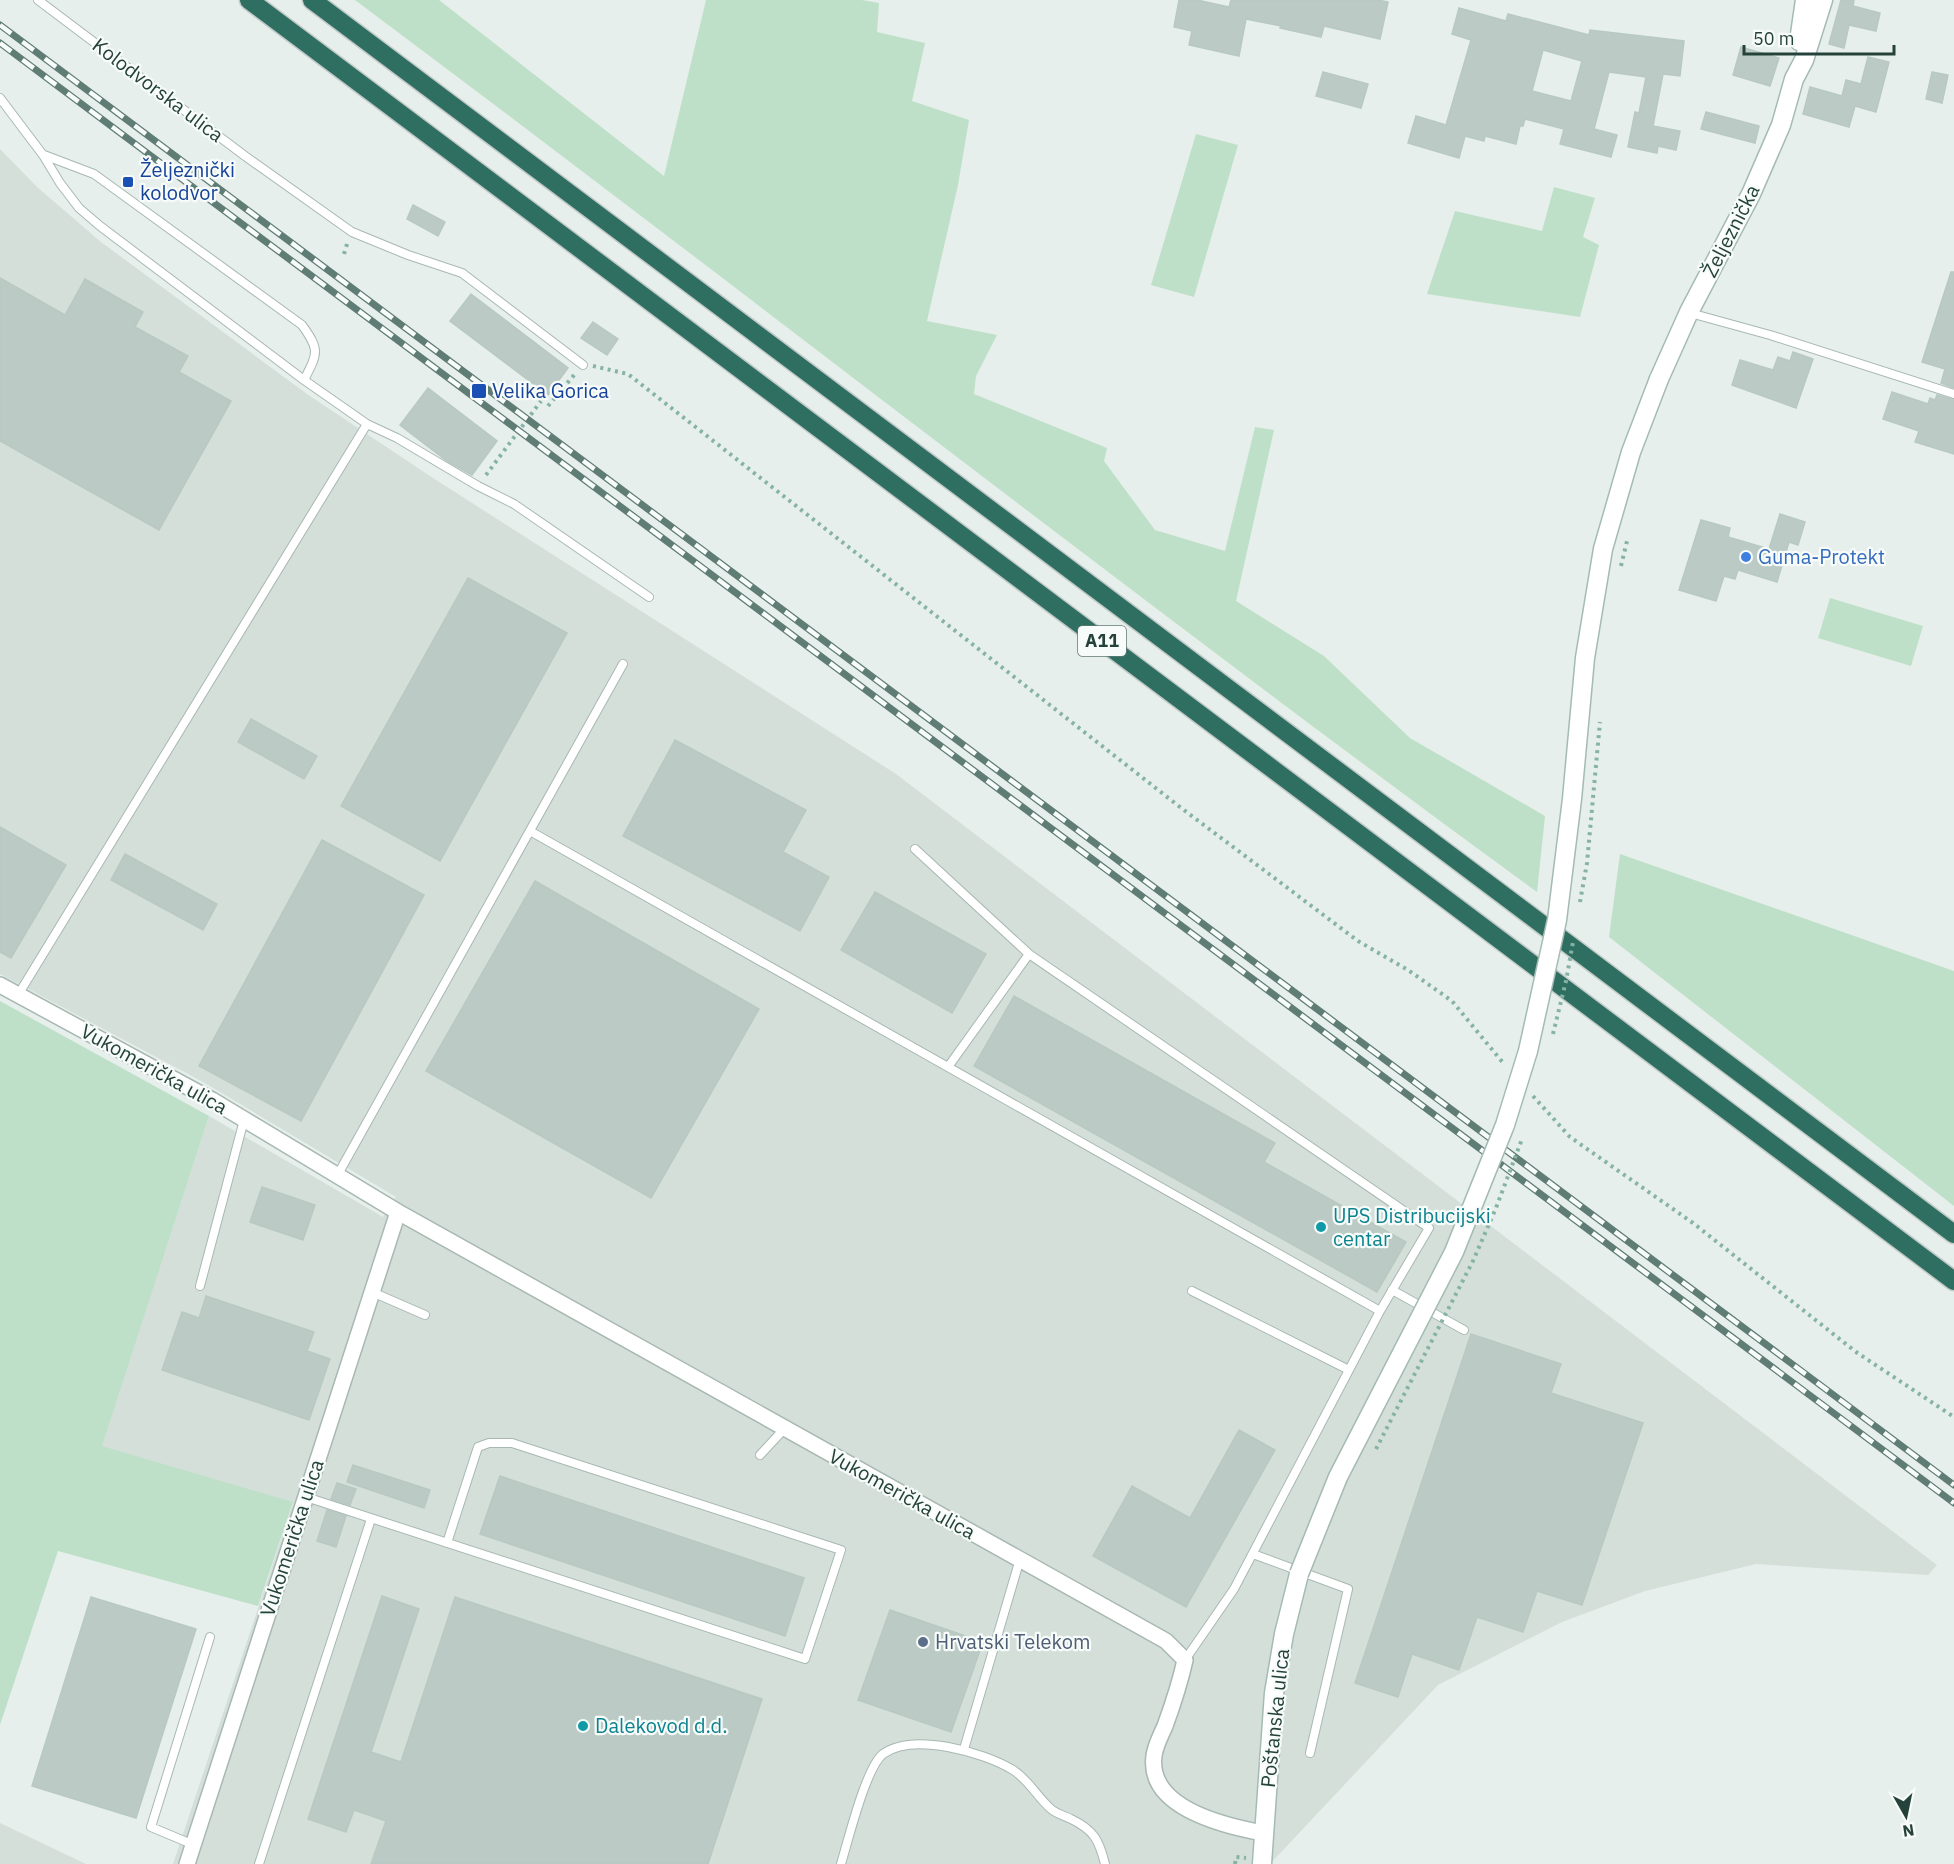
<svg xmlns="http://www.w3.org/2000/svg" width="1954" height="1864" font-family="'IBM Plex Sans',sans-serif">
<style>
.built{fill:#d4dfda}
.green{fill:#bfe0c8}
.building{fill:#bbcac4;stroke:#b8c9c2;stroke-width:1.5;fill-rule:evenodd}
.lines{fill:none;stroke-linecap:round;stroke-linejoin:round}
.service-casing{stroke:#a8b8b2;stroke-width:10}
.minor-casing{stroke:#a8b8b2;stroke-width:18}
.secondary-casing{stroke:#a4bbb3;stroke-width:21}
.motorway-casing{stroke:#c2cac8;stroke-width:21}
.path{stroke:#86b3a5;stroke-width:4;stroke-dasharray:3 4.5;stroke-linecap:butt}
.service{stroke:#fff;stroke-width:8}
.minor{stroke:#fff;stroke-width:15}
.secondary{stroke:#fff;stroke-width:18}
.motorway{stroke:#2f6f62;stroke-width:18}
.rail-casing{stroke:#5f7d75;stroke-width:7}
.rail{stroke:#f7fbf9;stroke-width:4.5;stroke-dasharray:14;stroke-linecap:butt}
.secondary-bridge-casing{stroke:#a4bbb3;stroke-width:21;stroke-linecap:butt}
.path-bridge{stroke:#86b3a5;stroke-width:4;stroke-dasharray:3 4.5;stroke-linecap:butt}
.secondary-bridge{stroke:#fff;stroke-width:18}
.transit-dot{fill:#1a4fb4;stroke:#f7fbf9;stroke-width:2}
.shop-dot{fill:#3f7fe0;stroke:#f7fbf9;stroke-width:2}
.culture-dot{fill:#0f9aa8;stroke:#f7fbf9;stroke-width:2}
.service-dot{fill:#5c6f8a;stroke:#f7fbf9;stroke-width:2}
.labels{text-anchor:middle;stroke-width:4.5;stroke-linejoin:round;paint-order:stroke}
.shield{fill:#f7fbf9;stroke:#637a73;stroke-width:1.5}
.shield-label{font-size:18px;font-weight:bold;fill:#24423a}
.street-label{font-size:20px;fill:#24423a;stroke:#f7fbf9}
.transit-label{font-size:20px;fill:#164399;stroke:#f7fbf9;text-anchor:start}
.shop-label{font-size:20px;fill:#366cbe;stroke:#f7fbf9;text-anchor:start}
.culture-label{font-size:20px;fill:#0d838f;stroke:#f7fbf9;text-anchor:start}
.service-label{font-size:20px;fill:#4e5e75;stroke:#f7fbf9;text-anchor:start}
</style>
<rect width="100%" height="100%" fill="#e6efeb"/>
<path class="built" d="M 0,149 L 37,187 L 101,242 L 307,394 L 433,478 L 896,774 L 1937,1565 L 1928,1575 L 1756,1564 L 1645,1591 L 1562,1622 L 1438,1685 L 1270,1864 L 173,1864 L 293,1503 L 101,1446 L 209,1116 L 383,1217 L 396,1197 L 203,1082 L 0,974 Z
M 0,1823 L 86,1864 L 0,1864 Z"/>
<path class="green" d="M 355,0 L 439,0 L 664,176 L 706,0 L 862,0 L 879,3 L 877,32 L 925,43 L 912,101 L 969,120 L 958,185 L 927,321 L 997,335 L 976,376 L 974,394 L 1107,448 L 1104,461 L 1155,530 L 1225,551 L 1255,427 L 1274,430 L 1236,601 L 1324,656 L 1410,738 L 1545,816 L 1537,892 C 1138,601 750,295 355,0 Z
M 1196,134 L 1238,145 L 1194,297 L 1151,285 Z
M 1554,187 L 1595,198 L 1583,237 L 1599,245 L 1580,317 L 1427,294 L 1455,211 L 1542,231 Z
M 1830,598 L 1923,626 L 1911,666 L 1818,638 Z
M 1620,854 L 1954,971 L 1954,1206 L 1609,937 Z
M 0,1001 L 209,1116 L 102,1446 L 293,1502 L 258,1606 L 58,1551 L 0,1725 Z"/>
<path class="building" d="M 1179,0 L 1197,0 L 1229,7 L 1231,0 L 1378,0 L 1388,2 L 1380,39 L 1324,26 L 1321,37 L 1280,28 L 1281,26 L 1246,19 L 1239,56 L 1189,45 L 1192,31 L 1174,27 Z
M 1841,0 L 1854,0 L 1853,6 L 1880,13 L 1876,31 L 1849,25 L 1844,48 L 1829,44 Z
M 1459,8 L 1506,21 L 1508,14 L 1589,35 L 1590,30 L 1684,41 L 1680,76 L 1663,74 L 1653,126 L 1680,131 L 1676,150 L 1658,146 L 1657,153 L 1628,147 L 1635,112 L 1639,113 L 1646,77 L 1609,72 L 1594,129 L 1617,135 L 1611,157 L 1560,144 L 1564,129 L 1525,119 L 1523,126 L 1520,126 L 1516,144 L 1485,136 L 1484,141 L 1465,136 L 1459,158 L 1408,143 L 1416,116 L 1446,125 L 1471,40 L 1452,34 ZM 1543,50 L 1582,61 L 1571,101 L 1532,91 Z
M 1741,47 L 1779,58 L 1770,86 L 1733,75 Z
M 1868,57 L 1889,62 L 1876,112 L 1855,106 L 1849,127 L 1803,114 L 1810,87 L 1842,96 L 1846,80 L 1861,84 Z
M 1323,72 L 1368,84 L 1361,108 L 1316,96 Z
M 1932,72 L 1948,75 L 1942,103 L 1926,99 Z
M 1706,112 L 1759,126 L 1755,143 L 1701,129 Z
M 413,205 L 445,222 L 438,236 L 407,219 Z
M 1951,272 L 1954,272 L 1954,388 L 1941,383 L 1945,369 L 1922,362 Z
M 0,278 L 65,315 L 85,279 L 143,312 L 135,327 L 188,356 L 179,372 L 231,401 L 159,530 L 0,441 Z
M 471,294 L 568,368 L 548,395 L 450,321 Z
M 593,322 L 618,339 L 607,355 L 581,338 Z
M 1793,352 L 1813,359 L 1796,408 L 1732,385 L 1740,360 L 1773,370 L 1778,357 L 1790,361 Z
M 428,388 L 497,441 L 472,475 L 447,461 L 400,425 Z
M 1892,392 L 1928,404 L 1930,398 L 1935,400 L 1937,395 L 1954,400 L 1954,454 L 1915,442 L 1919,431 L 1883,419 Z
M 1780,514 L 1805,522 L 1798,545 L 1789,542 L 1777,582 L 1738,570 L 1735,579 L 1724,576 L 1716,601 L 1679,590 L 1701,520 L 1730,528 L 1728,537 L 1769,549 Z
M 468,578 L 567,633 L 440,861 L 341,806 Z
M 251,719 L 317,756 L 304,779 L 238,742 Z
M 675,740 L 806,810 L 783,852 L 829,877 L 800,931 L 623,836 Z
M 0,827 L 66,865 L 11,958 L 0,952 Z
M 322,840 L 424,895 L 301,1121 L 199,1066 Z
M 125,854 L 217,904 L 203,930 L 111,880 Z
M 535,881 L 759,1009 L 651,1198 L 426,1071 Z
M 875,892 L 986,954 L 952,1013 L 841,950 Z
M 1014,996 L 1275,1143 L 1264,1162 L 1406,1242 L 1377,1292 L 974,1066 Z
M 262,1187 L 315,1205 L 303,1240 L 250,1222 Z
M 206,1296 L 314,1332 L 307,1351 L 330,1359 L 309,1420 L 162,1370 L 182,1312 L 199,1318 Z
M 1471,1334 L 1561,1364 L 1551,1393 L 1643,1423 L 1582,1605 L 1537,1591 L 1523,1632 L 1477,1617 L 1459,1670 L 1412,1654 L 1398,1697 L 1355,1683 Z
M 1239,1430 L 1275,1450 L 1186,1607 L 1093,1556 L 1132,1486 L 1190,1518 Z
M 353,1465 L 430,1490 L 424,1508 L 347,1482 Z
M 500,1476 L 804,1578 L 785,1636 L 480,1534 Z
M 337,1483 L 356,1489 L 350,1505 L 331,1499 Z
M 327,1510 L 346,1516 L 336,1547 L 317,1541 Z
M 382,1596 L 419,1609 L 371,1752 L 401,1762 L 455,1597 L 762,1699 L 708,1864 L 371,1864 L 386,1821 L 354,1810 L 346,1832 L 308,1819 Z
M 91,1597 L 196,1629 L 136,1818 L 32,1786 Z
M 890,1610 L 983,1642 L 951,1732 L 858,1700 Z"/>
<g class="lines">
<g class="service-casing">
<path id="service" d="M 38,0 L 245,156 L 352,232 L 408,255 L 462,273 L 583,365
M 0,98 L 43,155 L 60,183 L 79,208 L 100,226 L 304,380 L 367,424 L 397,438 L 478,486 L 514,504 L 649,597
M 44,155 L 94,174 L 302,325 C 320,350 318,353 304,380
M 1690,313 L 1770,335 L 1954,394
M 530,831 L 1380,1311
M 915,849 L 1029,954
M 18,995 L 367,424
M 948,1067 L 1029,954 L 1429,1228 L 1380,1311 L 1234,1589 L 1185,1660
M 337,1176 L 623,664
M 200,1286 L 244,1120
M 1392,1290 L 1464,1330
M 1192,1291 L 1349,1370
M 372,1292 L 425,1315
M 760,1455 L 785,1428
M 306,1497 L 805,1659 L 841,1550 L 512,1443 L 489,1443 L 478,1447 L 447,1543
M 1253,1554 L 1348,1589 L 1310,1753
M 964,1749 L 1020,1559
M 194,1845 L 151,1827 L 210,1637
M 259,1864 L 371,1519
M 841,1864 C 848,1841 866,1767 883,1754 C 913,1732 983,1752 1013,1770 C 1029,1780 1037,1797 1051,1809 C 1057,1814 1065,1816 1071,1819 C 1094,1830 1099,1840 1105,1864"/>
</g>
<g class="minor-casing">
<path id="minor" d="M 0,985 L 212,1100 L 398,1212 L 1166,1641 L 1185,1660 C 1180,1683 1173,1704 1165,1726 C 1161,1735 1155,1746 1154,1756 C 1147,1808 1225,1826 1263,1833
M 187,1864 L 398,1212"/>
</g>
<g class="secondary-casing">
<path id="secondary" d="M 1799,41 L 1805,0
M 1659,379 L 1689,312 L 1751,194 L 1781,125 L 1794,79 L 1804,60 L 1823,0
M 1262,1864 L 1274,1693 L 1284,1634 L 1299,1574"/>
</g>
<g class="motorway-casing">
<path id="motorway" d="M 249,0 L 1954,1281
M 312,0 L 1954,1234"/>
</g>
<path class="path" d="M 344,254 L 347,244
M 593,366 L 628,374 L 1176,804 L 1358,941 L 1408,970 L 1452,1001 L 1504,1064
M 548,406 L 575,374
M 486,475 L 541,401
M 1533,1096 L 1570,1137 L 1693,1223 L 1856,1352 L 1954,1417
M 1235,1864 L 1236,1857 L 1246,1858"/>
<use href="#service" class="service"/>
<use href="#minor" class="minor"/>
<use href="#secondary" class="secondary"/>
<use href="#motorway" class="motorway"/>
<g class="rail-casing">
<path id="rail" d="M 0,25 L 1954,1485
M 0,43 L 1954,1503"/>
</g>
<use href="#rail" class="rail"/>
<g class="secondary-bridge-casing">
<path id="secondary-bridge" d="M 1299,1574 L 1338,1477 L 1454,1252 L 1505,1125 L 1528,1051 L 1557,920 L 1572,799 L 1585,658 L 1603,549 L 1631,452 L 1659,379"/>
</g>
<path class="path-bridge" d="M 1621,566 L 1627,541
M 1580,902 L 1587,863 L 1600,722
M 1553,1034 L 1566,981 L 1573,942
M 1376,1449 L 1473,1261 L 1496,1208 L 1522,1139"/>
<use href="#secondary-bridge" class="secondary-bridge"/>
</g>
<g class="transit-dot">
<rect x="122" y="176" width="12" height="12" rx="3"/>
<rect x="471" y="383" width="16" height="16" rx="3"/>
</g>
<circle class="shop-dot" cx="1746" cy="557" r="6"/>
<g class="culture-dot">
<circle cx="1321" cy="1227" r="6"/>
<circle cx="583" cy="1726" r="6"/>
</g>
<circle class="service-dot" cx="923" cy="1642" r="6"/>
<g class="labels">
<rect class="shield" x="1078" y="626" width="48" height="30" rx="4.5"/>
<g class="shield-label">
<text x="1102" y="647">A11</text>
</g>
<g class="street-label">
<text transform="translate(158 90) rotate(37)" y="7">Kolodvorska ulica</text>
<text transform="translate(1731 231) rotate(-63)" y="7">Željeznička</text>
<text transform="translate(154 1069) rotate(29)" y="7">Vukomerička ulica</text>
<text transform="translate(902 1494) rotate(29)" y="7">Vukomerička ulica</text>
<text transform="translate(292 1538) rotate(-72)" y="7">Vukomerička ulica</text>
<text transform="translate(1275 1718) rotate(-84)" y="7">Poštanska ulica</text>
</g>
<g class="transit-label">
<text x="140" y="177">Željeznički<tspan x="140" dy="23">kolodvor</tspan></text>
<text x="492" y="398">Velika Gorica</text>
</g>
<g class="shop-label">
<text x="1758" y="564">Guma-Protekt</text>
</g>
<g class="culture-label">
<text x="1333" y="1223">UPS Distribucijski<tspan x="1333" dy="23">centar</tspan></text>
<text x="595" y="1733">Dalekovod d.d.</text>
</g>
<g class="service-label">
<text x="935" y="1649">Hrvatski Telekom</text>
</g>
</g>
<g transform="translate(1906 1816) rotate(171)" stroke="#f7fbf9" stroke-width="4.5" paint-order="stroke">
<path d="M0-4.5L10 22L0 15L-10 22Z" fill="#24423a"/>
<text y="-9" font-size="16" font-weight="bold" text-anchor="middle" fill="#24423a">N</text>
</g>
<path d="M1744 45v9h150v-9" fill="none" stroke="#24423a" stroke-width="3"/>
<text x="1753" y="45" font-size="18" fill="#24423a" stroke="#f7fbf9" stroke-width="4.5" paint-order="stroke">50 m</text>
</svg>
